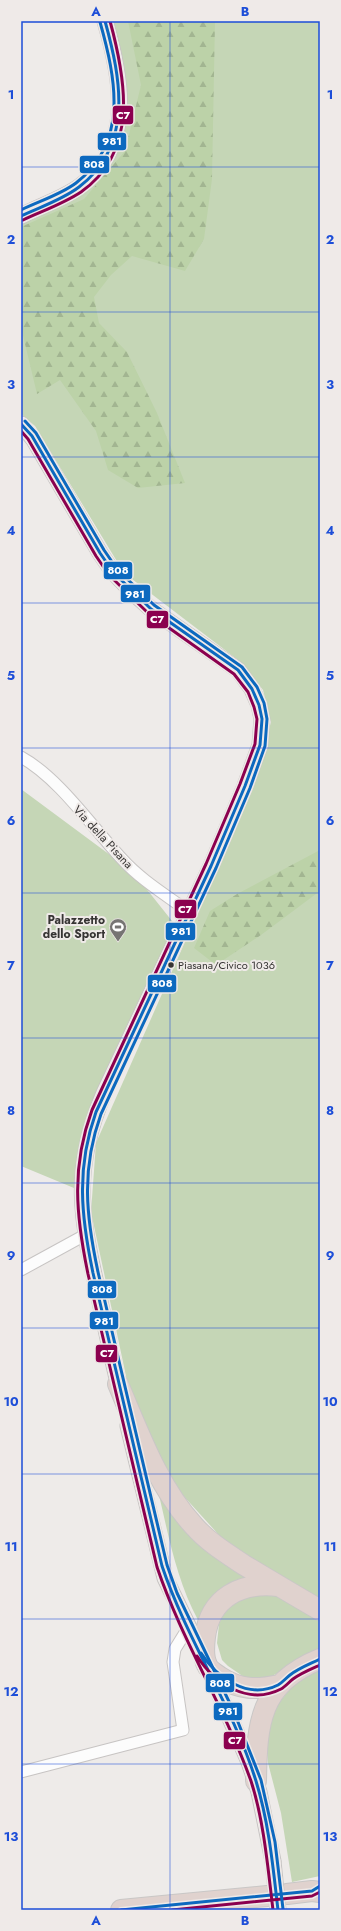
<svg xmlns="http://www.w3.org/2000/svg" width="341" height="1931" font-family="Jost,sans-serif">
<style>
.green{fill:#c5d6b6}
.forest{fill:url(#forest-firs)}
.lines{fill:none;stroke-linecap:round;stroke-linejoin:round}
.street-casing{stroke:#c7c4c3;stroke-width:13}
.secondary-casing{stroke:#c7c4c3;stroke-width:17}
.highway-casing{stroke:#c9c7c6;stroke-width:22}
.street{stroke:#fcfcfc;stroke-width:11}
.secondary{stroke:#f4efee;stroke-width:15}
.highway{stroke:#e0d2ce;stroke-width:20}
.secondary-bridge-casing{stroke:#c7c4c3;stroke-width:17;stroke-linecap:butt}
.secondary-bridge{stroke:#f4efee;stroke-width:15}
.bus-1-casing{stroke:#efeae8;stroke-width:6}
.bus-2-casing{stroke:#efeae8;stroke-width:6}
.bus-3-casing{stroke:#efeae8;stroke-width:6}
.bus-1{stroke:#0c69bf;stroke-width:3}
.bus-2{stroke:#8b004f;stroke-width:3}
.bus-3{stroke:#0c69bf;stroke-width:3}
.grid{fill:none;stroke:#1d4ed8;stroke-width:1;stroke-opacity:0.55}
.bus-dot{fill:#363433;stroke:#efeae8;stroke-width:1.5}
.labels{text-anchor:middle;stroke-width:4;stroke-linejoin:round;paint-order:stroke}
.bus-label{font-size:11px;fill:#363433;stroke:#efeae8;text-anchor:start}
.street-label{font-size:12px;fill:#363433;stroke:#efeae8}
.poi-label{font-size:12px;font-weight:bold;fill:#363433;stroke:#efeae8;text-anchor:end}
.line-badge{stroke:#efeae8;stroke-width:1.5}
.badge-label{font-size:11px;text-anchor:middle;font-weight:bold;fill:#fff}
.neatline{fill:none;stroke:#1d4ed8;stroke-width:1.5}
.grid-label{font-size:13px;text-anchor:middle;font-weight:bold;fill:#1d4ed8}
</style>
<defs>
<pattern id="forest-firs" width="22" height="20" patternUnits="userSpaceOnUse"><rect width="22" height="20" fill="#bcd2a8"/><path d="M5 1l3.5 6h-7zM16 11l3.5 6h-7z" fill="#a2b591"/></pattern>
</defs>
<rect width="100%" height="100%" fill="#eeebe9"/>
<path class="green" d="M 113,21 L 320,21 L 320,1598 L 229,1546 L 169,1480 L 129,1390 L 91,1212 L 96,1143 L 254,786 L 271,722 L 263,690 L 242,663 L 124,573 L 35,426 L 21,414 L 21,224 L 93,184 L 118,150 L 127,111 Z
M 21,789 L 133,872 L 180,931 L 74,1188 L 21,1166 Z
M 159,1495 L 252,1578 C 223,1579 212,1598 198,1620 C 177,1581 169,1538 159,1495 Z
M 265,1590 L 320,1618 L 320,1650 L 272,1676 L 263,1679 L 254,1679 L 244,1677 L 228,1666 L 222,1660 L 217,1643 L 219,1624 L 223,1614 L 235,1600 Z
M 320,1667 L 320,1876 L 292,1882 L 281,1813 L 268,1763 L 267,1751 L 271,1717 L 278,1704 L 295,1683 Z"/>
<path class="forest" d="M 128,21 L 215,21 L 212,179 L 204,239 L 185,271 L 132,256 L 111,275 L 94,297 L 99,323 L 127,352 L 157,413 L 185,483 L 138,488 L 108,470 L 96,431 L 60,380 L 37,394 L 21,327 L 21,227 L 84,199 L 125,151 L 141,85 Z
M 320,850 L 320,891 L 261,935 L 216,965 L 194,948 L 210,911 L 237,894 Z"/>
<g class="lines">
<g class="street-casing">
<path id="street" d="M 21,757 C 59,778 92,827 122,859 C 141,880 166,895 189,912
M 21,1270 L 85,1235
M 21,1772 L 183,1730 L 173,1662 L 175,1649 L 188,1628"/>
</g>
<g class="secondary-casing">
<path id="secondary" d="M 21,216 C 40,206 62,199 79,187 C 135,146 122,79 105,21
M 21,424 L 34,440 L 100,553 L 113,572 L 133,593 L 151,609 L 238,670 L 252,689 L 259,705 L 262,719 L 260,745 L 245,786 L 211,866 L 104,1093 C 71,1171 81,1218 99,1297 C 106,1330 113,1362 121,1395
M 128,1426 L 165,1578 L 207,1665 L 249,1762 L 259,1792 L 273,1861"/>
</g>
<g class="highway-casing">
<path id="highway" d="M 118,1384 C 139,1433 158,1487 194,1526 C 208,1542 226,1553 244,1565 C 269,1580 294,1595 320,1610
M 278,1586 C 241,1582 210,1597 205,1637 C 204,1645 203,1657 207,1665 C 209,1670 216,1674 220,1677 C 240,1690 256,1690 279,1685
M 256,1781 C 257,1723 259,1684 320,1659
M 287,1894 L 312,1891 L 320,1892
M 121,1910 L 267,1896"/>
</g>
<use href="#street" class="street"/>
<use href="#secondary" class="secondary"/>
<use href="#highway" class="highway"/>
<g class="secondary-bridge-casing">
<path id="secondary-bridge" d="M 273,1861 L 278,1910"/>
</g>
<use href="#secondary-bridge" class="secondary-bridge"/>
<g class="bus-1-casing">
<path id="bus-1" d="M 21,216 C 40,207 62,200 79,187 C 134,145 121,79 105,21
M 21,424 L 32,436 L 100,553 L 113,572 L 151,609 L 238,670 L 252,689 L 259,705 L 262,719 L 260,745 L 245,786 L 211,866 L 96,1112 C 76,1168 81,1216 93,1273 L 162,1566 C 187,1640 233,1707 256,1781 C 269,1823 273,1867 278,1910
M 201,1653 C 217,1678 248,1700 278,1685 C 283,1682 286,1678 290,1675 C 299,1668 310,1664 320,1659
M 121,1910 L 312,1891 L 320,1886"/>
</g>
<g class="bus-2-casing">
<path id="bus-2" d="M 23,220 C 42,211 63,204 81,192 C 139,151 126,80 110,21
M 21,431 L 28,439 L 96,556 L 109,575 L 148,613 L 234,674 L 248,692 L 254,707 L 257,719 L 255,744 L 240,784 L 206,864 L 92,1110 C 71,1167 76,1216 88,1274 L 157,1567 C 182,1641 225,1708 251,1781 C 264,1821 268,1869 273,1910
M 197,1656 C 214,1683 248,1706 281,1689 C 285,1687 289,1682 293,1679 C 301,1673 311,1669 320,1665
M 172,1910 L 312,1896 L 320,1892"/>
</g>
<g class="bus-3-casing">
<path id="bus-3" d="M 21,210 C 39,201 60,195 76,183 C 129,142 116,79 100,22
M 25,421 L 36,433 L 104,550 L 117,569 L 154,605 L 242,667 L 257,687 L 264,703 L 267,719 L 265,746 L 250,788 L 216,868 L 101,1114 C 81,1169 86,1216 98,1272 L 167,1565 L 177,1593 L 234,1712 L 261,1780 L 275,1842 L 283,1909"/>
</g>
<use href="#bus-1" class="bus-1"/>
<use href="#bus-2" class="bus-2"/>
<use href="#bus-3" class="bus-3"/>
</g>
<path class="grid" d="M 170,21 L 170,1910M 21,167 L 320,167M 21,312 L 320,312M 21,457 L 320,457M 21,603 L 320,603M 21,748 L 320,748M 21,893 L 320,893M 21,1038 L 320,1038M 21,1183 L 320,1183M 21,1328 L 320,1328M 21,1474 L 320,1474M 21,1619 L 320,1619M 21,1764 L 320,1764"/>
<defs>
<g id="stadium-pin" transform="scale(0.9)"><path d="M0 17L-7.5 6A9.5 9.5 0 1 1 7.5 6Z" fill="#767473" stroke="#efeae8"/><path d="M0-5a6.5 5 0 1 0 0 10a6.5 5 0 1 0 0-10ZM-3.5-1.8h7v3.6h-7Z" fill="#fff"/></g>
</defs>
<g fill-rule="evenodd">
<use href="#stadium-pin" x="118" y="927"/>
</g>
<circle class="bus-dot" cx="171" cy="965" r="3.5"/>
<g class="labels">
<g class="bus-label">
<text x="178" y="969">Piasana/Civico 1036</text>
</g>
<g class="street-label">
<text transform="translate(103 837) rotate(47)" y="4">Via della Pisana</text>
</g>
<g class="poi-label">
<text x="105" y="924">Palazzetto<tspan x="105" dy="14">dello Sport</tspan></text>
</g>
</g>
<g class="line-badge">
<rect x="112" y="105" width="22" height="20" rx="4" fill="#8b004f"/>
<rect x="97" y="132" width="30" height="19" rx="4" fill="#0c69bf"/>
<rect x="79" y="155" width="31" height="19" rx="4" fill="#0c69bf"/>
<rect x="103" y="561" width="30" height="19" rx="4" fill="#0c69bf"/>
<rect x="120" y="584" width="31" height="19" rx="4" fill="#0c69bf"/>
<rect x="146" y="610" width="23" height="19" rx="4" fill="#8b004f"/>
<rect x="174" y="899" width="23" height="20" rx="4" fill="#8b004f"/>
<rect x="165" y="922" width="31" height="19" rx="4" fill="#0c69bf"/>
<rect x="147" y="974" width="30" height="19" rx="4" fill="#0c69bf"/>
<rect x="87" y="1280" width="30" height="19" rx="4" fill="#0c69bf"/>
<rect x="89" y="1311" width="30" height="19" rx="4" fill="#0c69bf"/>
<rect x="95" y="1344" width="23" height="19" rx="4" fill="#8b004f"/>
<rect x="205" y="1673" width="30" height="20" rx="4" fill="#0c69bf"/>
<rect x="213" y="1702" width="30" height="19" rx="4" fill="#0c69bf"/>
<rect x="223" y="1731" width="23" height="19" rx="4" fill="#8b004f"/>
</g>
<g class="badge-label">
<text x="123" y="119">C7</text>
<text x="112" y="145">981</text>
<text x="94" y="168">808</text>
<text x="118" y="574">808</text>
<text x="135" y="598">981</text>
<text x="157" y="623">C7</text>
<text x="185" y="913">C7</text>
<text x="181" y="935">981</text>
<text x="162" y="987">808</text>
<text x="102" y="1293">808</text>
<text x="104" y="1325">981</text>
<text x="107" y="1357">C7</text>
<text x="220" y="1687">808</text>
<text x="228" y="1715">981</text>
<text x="235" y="1744">C7</text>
</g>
<rect width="341" height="1931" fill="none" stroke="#efeae8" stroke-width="44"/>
<rect x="22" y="22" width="297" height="1887" class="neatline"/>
<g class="grid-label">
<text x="96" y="16">A</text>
<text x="245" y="16">B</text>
<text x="11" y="99">1</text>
<text x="330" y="99">1</text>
<text x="11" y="244">2</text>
<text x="330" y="244">2</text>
<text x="11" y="389">3</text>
<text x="330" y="389">3</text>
<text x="11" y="535">4</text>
<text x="330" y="535">4</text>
<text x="11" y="680">5</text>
<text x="330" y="680">5</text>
<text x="11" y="825">6</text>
<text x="330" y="825">6</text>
<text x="11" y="970">7</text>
<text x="330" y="970">7</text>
<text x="11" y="1115">8</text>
<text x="330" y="1115">8</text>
<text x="11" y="1260">9</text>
<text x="330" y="1260">9</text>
<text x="11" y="1406">10</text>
<text x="330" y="1406">10</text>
<text x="11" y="1551">11</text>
<text x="330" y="1551">11</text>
<text x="11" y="1696">12</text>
<text x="330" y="1696">12</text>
<text x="11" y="1841">13</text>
<text x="330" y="1841">13</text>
<text x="96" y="1925">A</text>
<text x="245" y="1925">B</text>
</g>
</svg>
